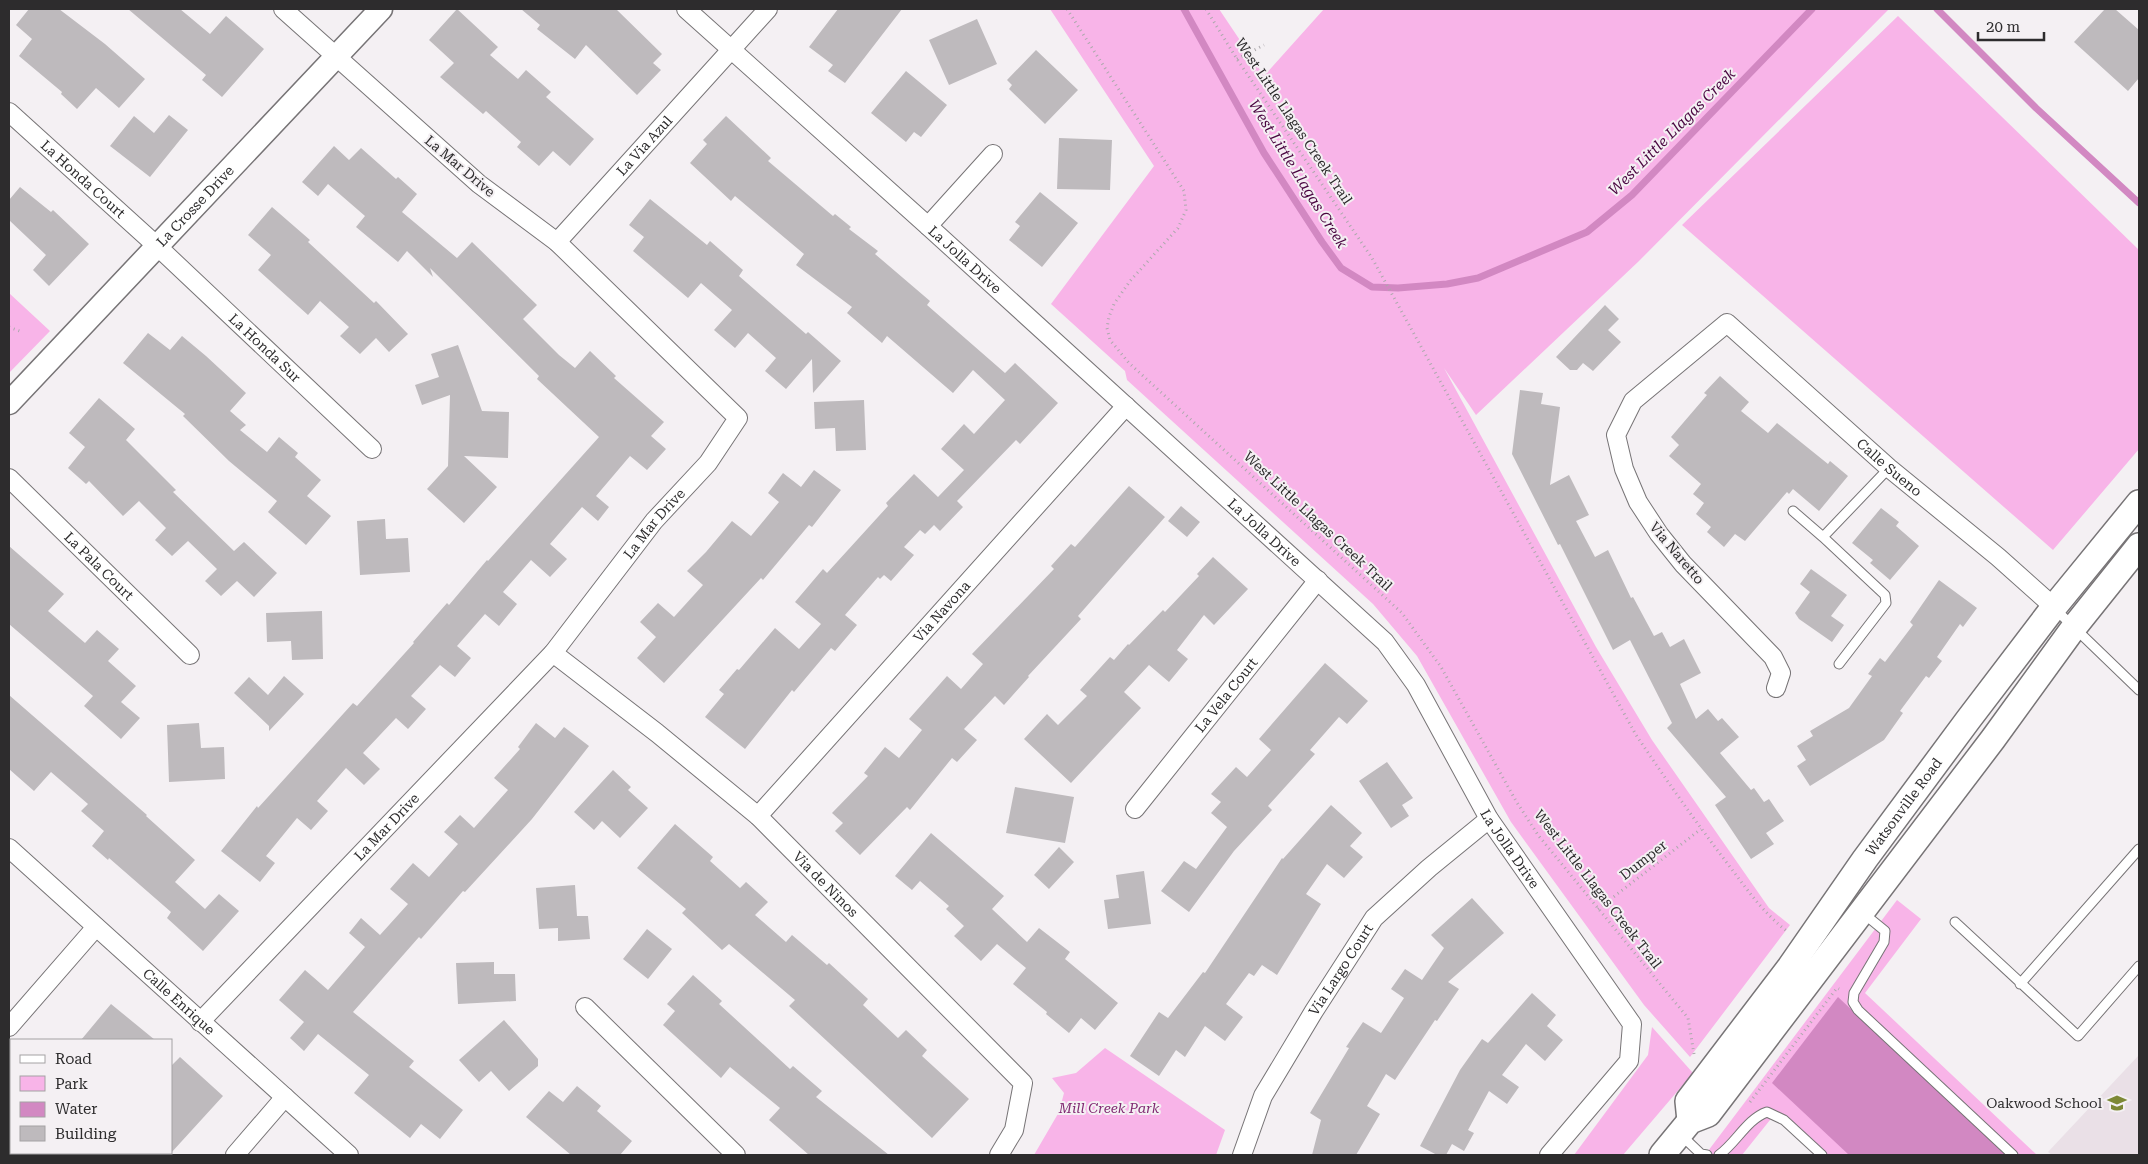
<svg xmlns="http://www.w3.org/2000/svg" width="2148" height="1164" font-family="'Roboto Serif',serif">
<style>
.built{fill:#eae0e7}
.green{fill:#f8b4e8}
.water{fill:#d288c2}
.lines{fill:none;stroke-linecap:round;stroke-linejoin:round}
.stream{stroke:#d288c2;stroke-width:7}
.building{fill:#bebabd}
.service-casing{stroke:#777476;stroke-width:11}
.minor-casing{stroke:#777476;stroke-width:20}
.tertiary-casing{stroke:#777476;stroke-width:25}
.secondary-casing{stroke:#777476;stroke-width:28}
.path{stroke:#aca9ac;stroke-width:3;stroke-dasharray:1 4;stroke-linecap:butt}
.service{stroke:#fff;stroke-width:9}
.minor{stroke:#fff;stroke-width:18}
.tertiary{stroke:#fff;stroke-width:22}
.secondary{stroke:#fff;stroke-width:25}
.labels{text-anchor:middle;stroke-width:4;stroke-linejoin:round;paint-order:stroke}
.street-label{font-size:14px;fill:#2d2c2d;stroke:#f4f0f3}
.poi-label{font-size:14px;fill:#2d2c2d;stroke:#f4f0f3;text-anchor:end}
.park-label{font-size:14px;font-style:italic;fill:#802972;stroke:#f4f0f3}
.water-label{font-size:15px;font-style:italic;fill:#490540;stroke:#f4f0f3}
</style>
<rect width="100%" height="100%" fill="#f4f0f3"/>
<path class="built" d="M 2139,1055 L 2139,1155 L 2052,1155 L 2048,1152 Z"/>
<path class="green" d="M 1050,9 L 1219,9 L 1264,76 L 1324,9 L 1889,9 L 1639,261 L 1476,415 L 1444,368 L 1596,647 L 1652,740 L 1769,908 L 1790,925 L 1690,1057 L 1644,1005 L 1511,822 L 1417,656 L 1373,604 L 1127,380 L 1125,371 L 1051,304 L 1154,166 Z
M 1898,16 L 2139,250 L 2139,449 L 2053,550 L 1682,225 Z
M 9,293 L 50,331 L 9,373 Z
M 1897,900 L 1921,919 L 1865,993 L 2037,1155 L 1817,1155 L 1774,1115 L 1742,1155 L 1705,1155 Z
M 1652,1027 L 1693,1073 L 1623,1155 L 1574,1155 L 1648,1055 Z
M 1105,1048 L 1225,1130 L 1216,1155 L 1034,1155 L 1059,1112 L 1064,1093 L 1052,1078 L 1076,1073 Z"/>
<path class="water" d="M 1838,997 L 2006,1155 L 1849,1155 L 1772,1083 Z"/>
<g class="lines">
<path class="stream" d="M 1184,9 L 1264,153 L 1322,242 L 1341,268 L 1372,287 L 1398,288 L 1447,284 L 1478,278 L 1587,232 L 1632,195 L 1812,9
M 1937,9 L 2036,108 L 2139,203"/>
</g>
<path class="building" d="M 29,9 L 59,9 L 105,44 L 145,79 L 119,108 L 96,88 L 77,109 L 61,94 L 62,92 L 19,56 L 32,39 L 16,25 Z
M 128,9 L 180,9 L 210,34 L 226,16 L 264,49 L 222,97 L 202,80 L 206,75 Z
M 457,9 L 498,47 L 490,55 L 518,79 L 526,70 L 551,92 L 546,97 L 594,139 L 570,166 L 553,151 L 539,166 L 517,147 L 521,142 L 486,111 L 483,114 L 440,77 L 454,63 L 429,40 Z
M 521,9 L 616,9 L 662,54 L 653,63 L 661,70 L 637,95 L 586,45 L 575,59 L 537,29 L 540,25 Z
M 838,9 L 902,9 L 845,83 L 828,71 L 833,65 L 809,47 Z
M 2105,9 L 2115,9 L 2139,30 L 2139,78 L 2128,91 L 2074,42 Z
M 977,19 L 997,64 L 949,85 L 929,40 Z
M 1036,50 L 1078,90 L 1045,124 L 1009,89 L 1012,85 L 1007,80 Z
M 906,71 L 947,105 L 921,137 L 914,132 L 906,142 L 871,113 Z
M 169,115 L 188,130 L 150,177 L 110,146 L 134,116 L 154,133 Z
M 726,116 L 771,158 L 768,161 L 833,216 L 835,214 L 851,227 L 849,229 L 878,251 L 875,254 L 930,301 L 927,305 L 1005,373 L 1015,363 L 1058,403 L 1020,444 L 1016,440 L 957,501 L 963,507 L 940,531 L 934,525 L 925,534 L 920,530 L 904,547 L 914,555 L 891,581 L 884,575 L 880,579 L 878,577 L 845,615 L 857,625 L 835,651 L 831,648 L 794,692 L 792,690 L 745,749 L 705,717 L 724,694 L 719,690 L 737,669 L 739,670 L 775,628 L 799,649 L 821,624 L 795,602 L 823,569 L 827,573 L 888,506 L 886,503 L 914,474 L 938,497 L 964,470 L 941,449 L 964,424 L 974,434 L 1005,400 L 973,370 L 953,393 L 887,336 L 882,343 L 847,313 L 852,307 L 796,265 L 804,254 L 735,196 L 731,201 L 690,163 L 707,144 L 703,140 Z
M 1059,138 L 1112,140 L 1110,190 L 1057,189 Z
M 334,146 L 349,160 L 361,148 L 396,179 L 398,177 L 417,194 L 402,212 L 457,258 L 472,242 L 537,305 L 523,319 L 559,355 L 575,368 L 590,351 L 616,376 L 614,378 L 664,422 L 651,436 L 666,449 L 647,470 L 630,456 L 596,496 L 609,507 L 598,521 L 582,507 L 550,544 L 567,559 L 550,577 L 531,560 L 503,592 L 517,604 L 499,626 L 485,614 L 457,646 L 471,658 L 455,677 L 440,665 L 411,696 L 426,709 L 408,729 L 396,718 L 363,753 L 380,769 L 364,785 L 346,768 L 317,801 L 328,811 L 311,830 L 297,818 L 266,856 L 275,863 L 260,882 L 221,851 L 257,806 L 258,808 L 353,703 L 357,706 L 414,643 L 413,642 L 447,603 L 449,605 L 487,560 L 488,561 L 599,437 L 537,379 L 539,376 L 430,268 L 433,277 L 407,251 L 398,262 L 356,227 L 365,216 L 328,184 L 318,196 L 302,182 Z
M 20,187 L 51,212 L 53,210 L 89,244 L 49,286 L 33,270 L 46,255 L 9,220 L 9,200 Z
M 1040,192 L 1078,223 L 1042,267 L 1009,240 L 1020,226 L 1015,222 Z
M 650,199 L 707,245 L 710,241 L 743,270 L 739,276 L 806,334 L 808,332 L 841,361 L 813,393 L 812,359 L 786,389 L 765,371 L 776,358 L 748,333 L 735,348 L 714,330 L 732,310 L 701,283 L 688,298 L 633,251 L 644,237 L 629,225 Z
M 272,207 L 310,240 L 308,242 L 374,303 L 376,301 L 408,334 L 389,352 L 376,338 L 360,354 L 340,336 L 349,327 L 320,301 L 308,315 L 258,270 L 271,255 L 248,235 Z
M 1605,305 L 1619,319 L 1608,330 L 1621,342 L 1593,371 L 1583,363 L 1577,370 L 1570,370 L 1556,357 Z
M 148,333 L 170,350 L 182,336 L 206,356 L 246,393 L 230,411 L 246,425 L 240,430 L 267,452 L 279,437 L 298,453 L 295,457 L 321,480 L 307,496 L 331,516 L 306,545 L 268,512 L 277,501 L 229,461 L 183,416 L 185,414 L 123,363 Z
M 458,345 L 482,411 L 509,412 L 508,458 L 464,456 L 497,487 L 464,523 L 427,489 L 448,466 L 450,395 L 422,405 L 415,385 L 439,377 L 431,354 Z
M 1720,376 L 1749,402 L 1741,411 L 1768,433 L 1777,423 L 1828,464 L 1830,461 L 1848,476 L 1819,511 L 1793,489 L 1789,494 L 1787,492 L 1745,541 L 1735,534 L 1724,547 L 1707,532 L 1711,527 L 1696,514 L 1704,503 L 1693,494 L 1701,484 L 1669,456 L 1679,445 L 1671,437 L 1707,395 L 1704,393 Z
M 1520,390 L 1543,393 L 1541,404 L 1560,407 L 1550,485 L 1569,475 L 1589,515 L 1576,521 L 1595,557 L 1608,550 L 1631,598 L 1633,597 L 1654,636 L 1662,632 L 1670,647 L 1684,639 L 1701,673 L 1680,684 L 1696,719 L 1708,709 L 1718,721 L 1722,718 L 1739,737 L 1720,753 L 1751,790 L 1754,788 L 1764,802 L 1769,799 L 1784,821 L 1766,833 L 1774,844 L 1751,859 L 1715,805 L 1726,797 L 1667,728 L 1672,723 L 1630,640 L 1613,650 L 1560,544 L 1558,545 L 1512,454 Z
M 99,398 L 135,429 L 126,440 L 176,490 L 173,492 L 234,551 L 244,542 L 277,573 L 254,597 L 237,581 L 221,596 L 205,581 L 217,569 L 188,541 L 172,556 L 155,540 L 166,528 L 139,501 L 123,516 L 89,481 L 86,484 L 68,468 L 85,447 L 69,433 Z
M 864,400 L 866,450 L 836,451 L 835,428 L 815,429 L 814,402 Z
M 814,470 L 841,490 L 812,527 L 809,525 L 763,580 L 761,578 L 664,683 L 637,658 L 656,637 L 640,622 L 658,603 L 674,617 L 703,585 L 687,571 L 706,552 L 732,521 L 751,536 L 779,502 L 768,493 L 783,473 L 801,487 Z
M 1129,486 L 1165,517 L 1078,616 L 1081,619 L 1028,676 L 1029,677 L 1004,705 L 995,696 L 964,729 L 977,740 L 957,762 L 952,758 L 910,810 L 907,807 L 860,855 L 835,831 L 843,823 L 832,813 L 868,776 L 864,773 L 885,747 L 899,758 L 922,730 L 909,719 L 947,676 L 961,689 L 983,664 L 972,654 L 1054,569 L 1051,566 L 1071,544 L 1075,547 Z
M 1181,506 L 1200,522 L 1187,537 L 1168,521 Z
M 1881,508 L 1899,522 L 1896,526 L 1919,546 L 1890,580 L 1870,563 L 1873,560 L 1852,543 Z
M 385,519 L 386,539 L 408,538 L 410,572 L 360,575 L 357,521 Z
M 9,546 L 64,594 L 48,611 L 85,643 L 97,630 L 119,649 L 108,661 L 136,686 L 121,702 L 140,718 L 121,739 L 84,706 L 93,696 L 9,624 Z
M 1213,557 L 1248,589 L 1214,625 L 1204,615 L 1177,650 L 1188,659 L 1169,682 L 1149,665 L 1124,692 L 1141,708 L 1071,783 L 1024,739 L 1047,714 L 1058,725 L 1087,696 L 1080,690 L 1110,657 L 1114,660 L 1128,644 L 1129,645 L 1163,610 L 1165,612 L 1199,576 L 1197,574 Z
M 1811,569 L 1847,595 L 1831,616 L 1844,625 L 1832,642 L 1799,619 L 1795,613 L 1810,592 L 1800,584 Z
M 1939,580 L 1977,608 L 1963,627 L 1960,624 L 1937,657 L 1942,661 L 1929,678 L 1926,676 L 1900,711 L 1903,713 L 1884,740 L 1810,786 L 1797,766 L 1806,760 L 1797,746 L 1813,736 L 1810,731 L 1849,708 L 1872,676 L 1868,674 L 1880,658 L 1885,662 L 1913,625 L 1910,622 Z
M 322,611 L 323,659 L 292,660 L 291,641 L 267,642 L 266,613 Z
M 1325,663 L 1368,701 L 1347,724 L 1339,717 L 1310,750 L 1315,754 L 1268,806 L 1272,810 L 1234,851 L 1189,912 L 1161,891 L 1184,861 L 1196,869 L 1227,827 L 1211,813 L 1221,802 L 1211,794 L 1236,767 L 1247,777 L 1271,750 L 1259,739 Z
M 284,676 L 304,694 L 269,731 L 269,726 L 234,693 L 249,677 L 268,695 Z
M 9,695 L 147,815 L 146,816 L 195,860 L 175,882 L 205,909 L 219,894 L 239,911 L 203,951 L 167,918 L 171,912 L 109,858 L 108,860 L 92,846 L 104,831 L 81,811 L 88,804 L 51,772 L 34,791 L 9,769 Z
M 199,723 L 201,748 L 224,747 L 225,779 L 169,782 L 167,725 Z
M 536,723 L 555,738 L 564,727 L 589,746 L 532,819 L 465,892 L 463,891 L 421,939 L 419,937 L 353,1012 L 414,1061 L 409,1067 L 463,1110 L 440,1139 L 421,1124 L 410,1138 L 354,1093 L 369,1075 L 318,1034 L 304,1051 L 290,1038 L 304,1022 L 279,1000 L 305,970 L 328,990 L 365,947 L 349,933 L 361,918 L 380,935 L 408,904 L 390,889 L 413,863 L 429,877 L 458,844 L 444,832 L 460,815 L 474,828 L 508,790 L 494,778 L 520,749 L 518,747 Z
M 1387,762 L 1413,798 L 1402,805 L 1409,816 L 1391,828 L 1359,781 Z
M 613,770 L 631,787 L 628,790 L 648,808 L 620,838 L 602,821 L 594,830 L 574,812 Z
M 1015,787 L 1074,797 L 1065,843 L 1006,833 Z
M 1331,805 L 1362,833 L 1350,846 L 1363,857 L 1344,878 L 1327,864 L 1306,894 L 1321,904 L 1277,975 L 1262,965 L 1254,976 L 1249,973 L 1226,1004 L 1243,1017 L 1225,1041 L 1205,1026 L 1185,1057 L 1176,1050 L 1159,1076 L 1130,1056 L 1159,1012 L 1168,1018 L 1203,972 L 1205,973 L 1282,858 L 1283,859 Z
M 675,824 L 713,857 L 710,861 L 740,888 L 746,882 L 768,902 L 755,915 L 786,942 L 792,935 L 827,965 L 829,963 L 868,999 L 863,1005 L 898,1038 L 906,1030 L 927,1050 L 922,1056 L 969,1099 L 932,1138 L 789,1006 L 795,1000 L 729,944 L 722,950 L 682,913 L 686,909 L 637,868 Z
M 931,833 L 1004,896 L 992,909 L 1027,942 L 1039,928 L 1070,952 L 1065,959 L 1118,1003 L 1095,1030 L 1081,1018 L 1069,1033 L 1046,1014 L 1047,1012 L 1013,984 L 1026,968 L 997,944 L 981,961 L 954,936 L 964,926 L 946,909 L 949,906 L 920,881 L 912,890 L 895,876 Z
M 1059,847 L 1074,862 L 1049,889 L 1034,875 Z
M 1144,871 L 1151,924 L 1108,929 L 1104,900 L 1119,898 L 1116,875 Z
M 575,885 L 577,916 L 588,916 L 590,939 L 558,941 L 558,928 L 539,929 L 536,888 Z
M 1472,898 L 1504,933 L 1448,982 L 1459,989 L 1437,1021 L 1435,1020 L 1395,1080 L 1386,1074 L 1367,1106 L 1380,1114 L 1356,1155 L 1312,1155 L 1321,1120 L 1310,1113 L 1349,1048 L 1346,1047 L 1363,1022 L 1381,1033 L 1404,998 L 1391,989 L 1405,969 L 1422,980 L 1444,948 L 1431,935 Z
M 647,929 L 672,949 L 648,979 L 623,959 Z
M 494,962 L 494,974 L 515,974 L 516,1001 L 458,1004 L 456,963 Z
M 693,975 L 722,1001 L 719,1004 L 790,1069 L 793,1066 L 822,1091 L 816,1097 L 889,1155 L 809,1155 L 769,1120 L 780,1108 L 730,1067 L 721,1078 L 663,1025 L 675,1011 L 667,1004 Z
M 1532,993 L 1556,1015 L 1547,1026 L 1563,1040 L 1545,1061 L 1526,1044 L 1502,1075 L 1519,1087 L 1507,1104 L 1489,1091 L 1468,1130 L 1474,1133 L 1464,1151 L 1452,1144 L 1446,1155 L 1437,1155 L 1420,1146 L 1460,1070 L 1482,1039 L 1488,1043 Z
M 111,1004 L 155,1040 L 81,1040 Z
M 504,1020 L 538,1059 L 538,1066 L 509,1091 L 491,1071 L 479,1082 L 459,1060 Z
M 180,1057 L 223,1096 L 171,1153 L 171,1066 Z
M 577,1086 L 601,1106 L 597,1111 L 632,1141 L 620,1155 L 571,1155 L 526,1117 L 549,1091 L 563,1102 Z"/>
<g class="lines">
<g class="service-casing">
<path id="service" d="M 1793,511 L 1823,537
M 2054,608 L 2139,690
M 1839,664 L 1886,603 L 1885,595 L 1823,537 L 1889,468
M 1863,913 L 1885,931 L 1884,942 L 1854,993 L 1853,1002 L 1858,1010 L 2013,1155
M 1955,922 L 2078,1036 L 2139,966
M 2020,984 L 2139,849
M 1680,1134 L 1701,1154 L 1707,1155
M 1719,1155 C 1736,1143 1747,1119 1767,1112 L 1784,1120 L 1822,1155"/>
</g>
<g class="minor-casing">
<g id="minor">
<path id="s1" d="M 686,9 L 928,226 L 1385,642 L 1416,685 L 1489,819 L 1632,1024 L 1629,1061 L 1549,1155"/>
<path id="s2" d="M 9,112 L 157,246 L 372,449"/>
<path d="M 928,226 L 993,154"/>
<path id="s3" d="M 557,242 L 768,9"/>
<path id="s4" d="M 9,478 L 190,655"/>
<path id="s5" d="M 553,653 L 657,733 L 758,816 L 1023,1083 L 1014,1130 L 999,1155"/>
<path id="s6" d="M 1776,688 L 1781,673 L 1773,657 L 1683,564 L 1659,534 L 1638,502 L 1624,469 L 1616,435 L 1633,401 L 1727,323 L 1889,468 L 1998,557 L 2054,607"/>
<path id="s7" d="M 1135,809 L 1318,580"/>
<path id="s8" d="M 758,816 L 1126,406"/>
<path id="s9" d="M 9,848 L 349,1155"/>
<path d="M 585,1007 L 736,1155"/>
<path id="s10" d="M 200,1022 L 553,653 L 654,521 L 708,463 L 738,418 L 557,242 L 479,184 L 283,9"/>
<path d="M 9,1027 L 96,927"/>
<path d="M 235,1155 L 285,1097"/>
<path id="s11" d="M 1242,1155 L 1263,1096 L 1314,1011 L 1374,918 L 1429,868 L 1489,819"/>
</g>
</g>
<g class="tertiary-casing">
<g id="tertiary">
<path id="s12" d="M 9,403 L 381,9"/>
</g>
</g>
<g class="secondary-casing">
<g id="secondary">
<path id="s13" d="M 1690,1121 L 1688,1101 L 1790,967 L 1865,859 L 1968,720 L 2054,607 L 2139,503"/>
<path d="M 1662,1155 L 1690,1121 L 1708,1114 L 1993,739 L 2075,626 L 2139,546"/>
</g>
</g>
<path class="path" d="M 1067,9 L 1184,191 L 1186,210 L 1178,228 L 1130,281 L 1114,304 L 1109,317 L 1107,328 L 1110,340 L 1129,363 L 1402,613 L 1441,667 L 1516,801 L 1538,835 L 1688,1018 L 1694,1054
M 1206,9 L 1237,59 L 1372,258 L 1636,735 C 1665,778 1695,821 1727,863 C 1746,888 1763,913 1788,932
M 1237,59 L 1264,45
M 9,327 L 22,332
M 1598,909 L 1701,829
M 1750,1102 L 1837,988 L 1839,989"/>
<use href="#service" class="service"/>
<use href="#minor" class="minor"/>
<use href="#tertiary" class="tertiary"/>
<use href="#secondary" class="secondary"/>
</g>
<defs>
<g id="school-bare" transform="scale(1.5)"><path d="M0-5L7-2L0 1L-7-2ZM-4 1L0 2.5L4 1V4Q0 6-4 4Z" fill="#7d8835" stroke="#f4f0f3" stroke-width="2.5" paint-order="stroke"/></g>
</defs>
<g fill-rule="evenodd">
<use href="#school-bare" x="2117" y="1103"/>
</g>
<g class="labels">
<g class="street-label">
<text transform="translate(1294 121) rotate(56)" y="5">West Little Llagas Creek Trail</text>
<text dy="5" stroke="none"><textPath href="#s3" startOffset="130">La Via Azul</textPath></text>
<text transform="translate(460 166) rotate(40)" y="5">La Mar Drive</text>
<text dy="5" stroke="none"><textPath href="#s2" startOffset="100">La Honda Court</textPath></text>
<text dy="5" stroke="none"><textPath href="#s12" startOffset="271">La Crosse Drive</textPath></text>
<text dy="5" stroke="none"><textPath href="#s1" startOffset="375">La Jolla Drive</textPath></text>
<text dy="5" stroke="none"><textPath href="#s2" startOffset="348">La Honda Sur</textPath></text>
<text dy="5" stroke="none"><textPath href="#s6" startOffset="688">Calle Sueno</textPath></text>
<text transform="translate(1318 521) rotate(43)" y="5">West Little Llagas Creek Trail</text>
<text dy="5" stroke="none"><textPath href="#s10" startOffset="675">La Mar Drive</textPath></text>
<text dy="5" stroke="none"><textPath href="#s1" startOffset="780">La Jolla Drive</textPath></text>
<text transform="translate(1677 553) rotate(50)" y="5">Via Naretto</text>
<text dy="5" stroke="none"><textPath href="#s4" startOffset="126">La Pala Court</textPath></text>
<text dy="5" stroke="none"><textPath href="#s8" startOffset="275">Via Navona</textPath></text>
<text dy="5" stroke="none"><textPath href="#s7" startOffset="146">La Vela Court</textPath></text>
<text dy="5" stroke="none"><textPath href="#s13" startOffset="385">Watsonville Road</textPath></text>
<text dy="5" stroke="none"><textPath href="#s10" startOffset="270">La Mar Drive</textPath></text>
<text dy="5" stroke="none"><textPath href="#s1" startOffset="1185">La Jolla Drive</textPath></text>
<text transform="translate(1643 860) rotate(-38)" y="5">Dumper</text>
<text dy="5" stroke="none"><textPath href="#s5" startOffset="358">Via de Ninos</textPath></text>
<text transform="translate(1598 889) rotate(52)" y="5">West Little Llagas Creek Trail</text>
<text dy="5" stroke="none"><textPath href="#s11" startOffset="211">Via Largo Court</textPath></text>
<text dy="5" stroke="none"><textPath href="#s9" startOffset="229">Calle Enrique</textPath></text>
</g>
<g class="poi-label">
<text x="2102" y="1108">Oakwood School</text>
</g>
<g class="park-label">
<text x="1109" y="1113">Mill Creek Park</text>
</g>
<g class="water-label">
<text transform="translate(1672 132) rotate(-45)" y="5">West Little Llagas Creek</text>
<text transform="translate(1298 174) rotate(58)" y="5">West Little Llagas Creek</text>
</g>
</g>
<rect width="2148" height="1164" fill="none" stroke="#2d2c2d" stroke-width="20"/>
<rect x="10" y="1039" width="162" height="115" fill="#f4f0f3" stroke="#a4a2a4"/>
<rect x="20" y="1055" width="25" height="8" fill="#ffffff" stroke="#a4a2a4"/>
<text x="55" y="1064" font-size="15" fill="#2d2c2d">Road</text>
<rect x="20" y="1076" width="25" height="15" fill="#f8b4e8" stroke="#a4a2a4"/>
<text x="55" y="1089" font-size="15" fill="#2d2c2d">Park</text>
<rect x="20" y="1102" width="25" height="15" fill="#d288c2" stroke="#a4a2a4"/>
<text x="55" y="1114" font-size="15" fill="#2d2c2d">Water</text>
<rect x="20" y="1126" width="25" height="15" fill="#bebabd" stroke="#a4a2a4"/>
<text x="55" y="1139" font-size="15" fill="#2d2c2d">Building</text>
<path d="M1978 32v8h66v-8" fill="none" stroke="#2d2c2d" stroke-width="2.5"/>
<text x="1986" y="32" font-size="15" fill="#2d2c2d" stroke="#f4f0f3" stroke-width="4" paint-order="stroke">20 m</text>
</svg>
